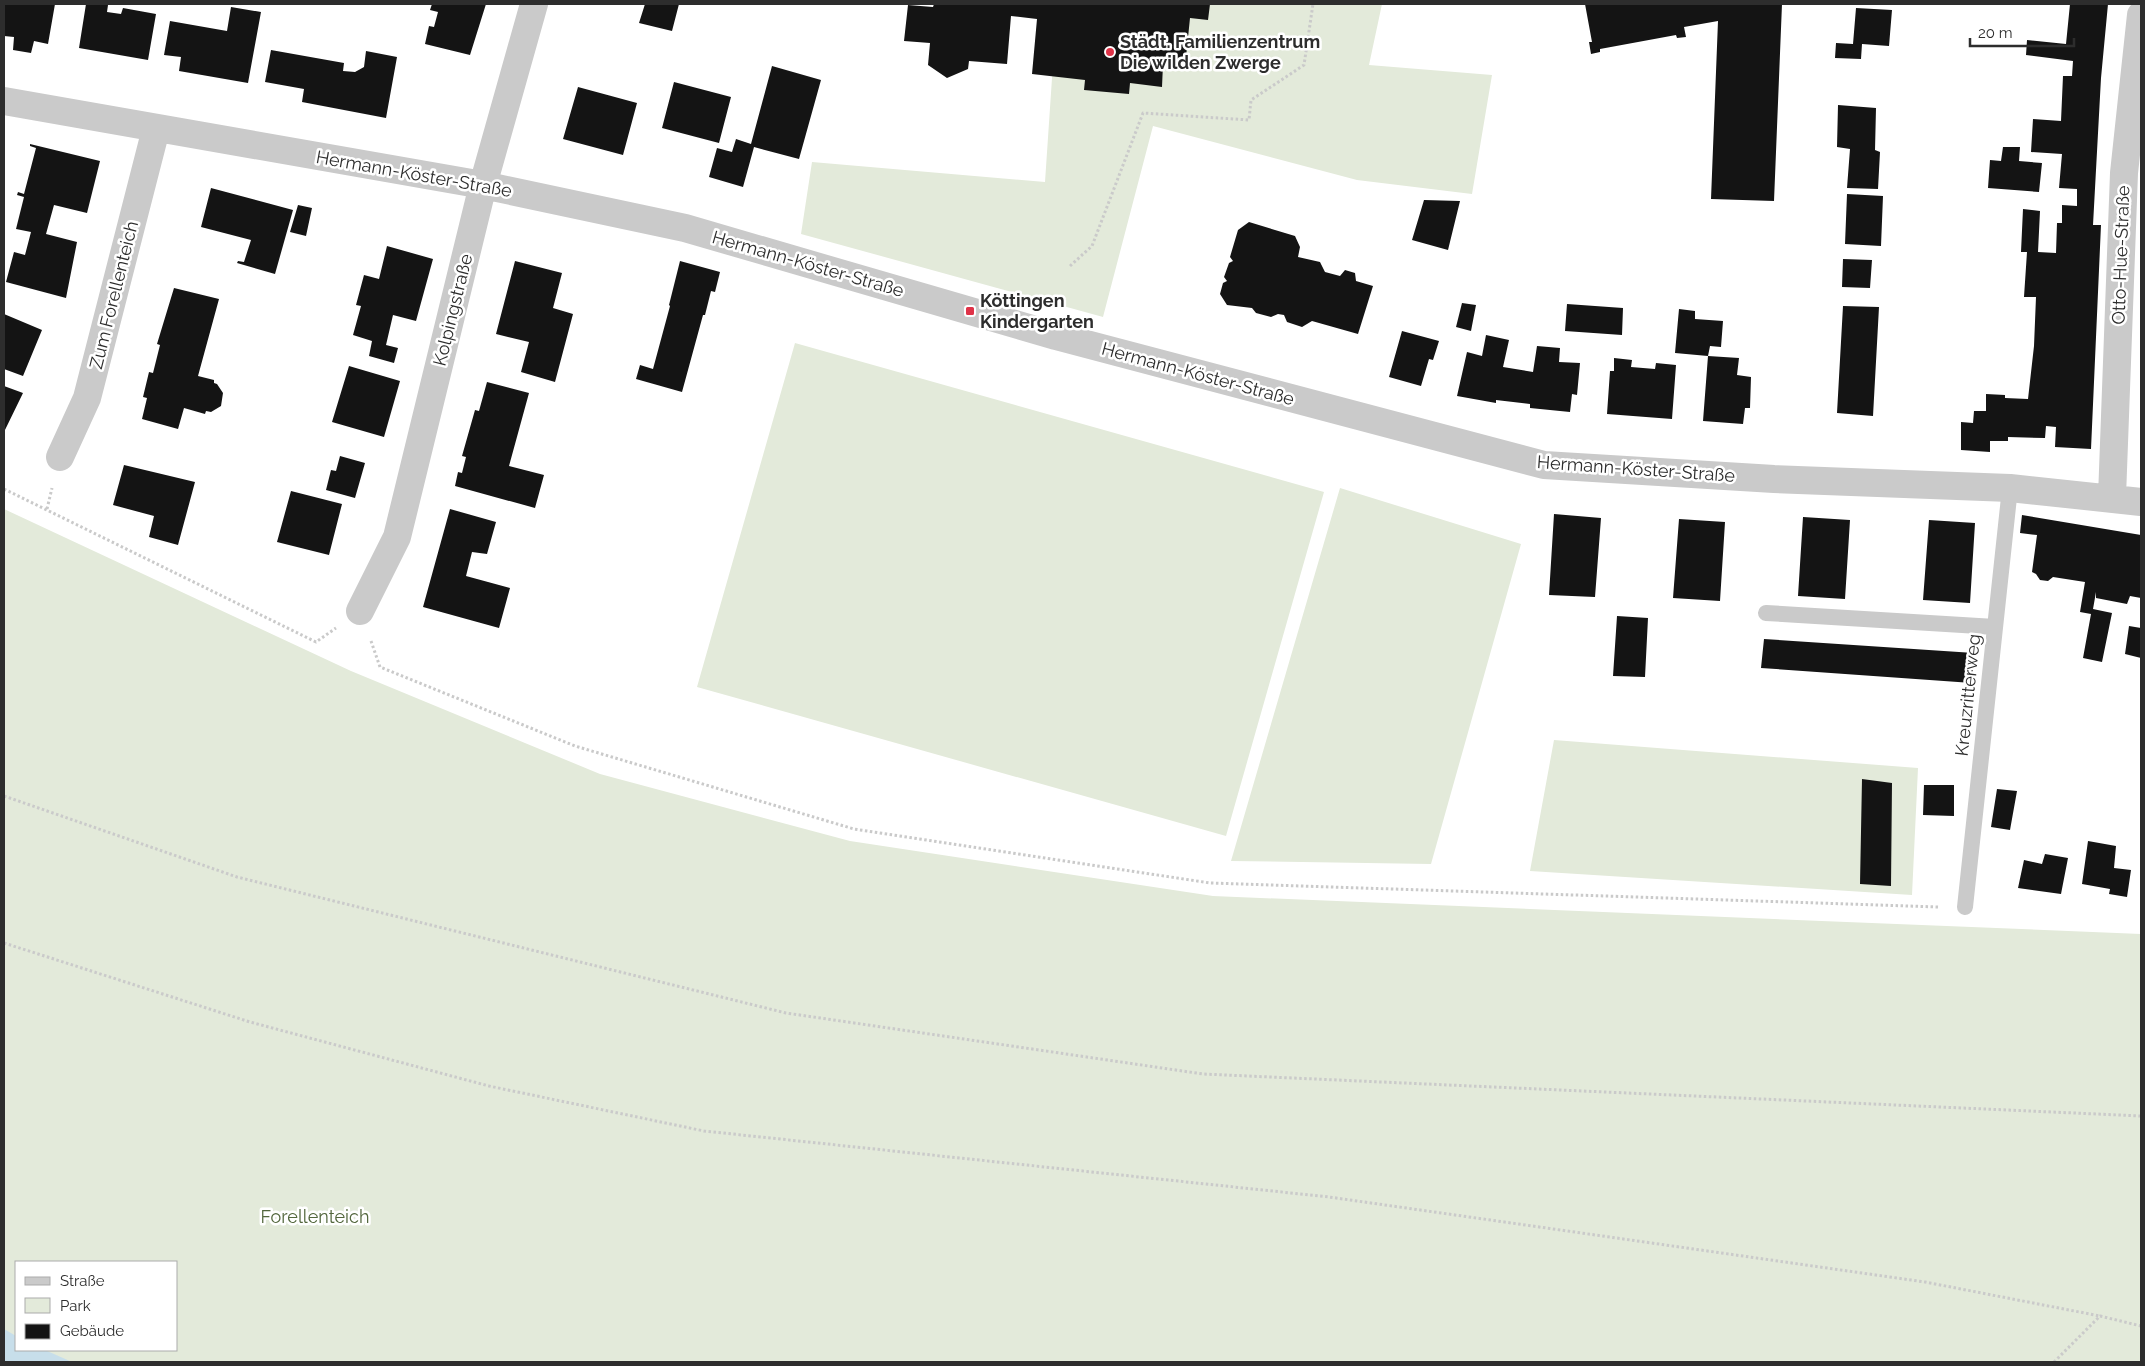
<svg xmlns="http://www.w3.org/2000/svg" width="2145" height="1366" font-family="Raleway,sans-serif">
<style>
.green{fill:#e3eada;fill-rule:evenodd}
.water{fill:#c7deea}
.building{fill:#141414}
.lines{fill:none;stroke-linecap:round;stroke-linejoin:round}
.path{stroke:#cacaca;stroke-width:3;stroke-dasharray:2.5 2.5;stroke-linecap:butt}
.service{stroke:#cacaca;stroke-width:16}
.minor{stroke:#cacaca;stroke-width:28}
.poi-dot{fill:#df3348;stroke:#fff;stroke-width:2}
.labels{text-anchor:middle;stroke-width:5;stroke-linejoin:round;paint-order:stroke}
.poi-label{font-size:18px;font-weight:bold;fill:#2d2d2d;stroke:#fff;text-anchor:start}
.street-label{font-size:18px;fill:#2d2d2d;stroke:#fff}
.park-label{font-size:18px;fill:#52663c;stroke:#fff}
</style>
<rect width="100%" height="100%" fill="#fff"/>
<path class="green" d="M 1057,4 L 1382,4 L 1369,65 L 1492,75 L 1472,194 L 1357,180 L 1153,126 L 1103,317 L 801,234 L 812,162 L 1045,182 Z
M 795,343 L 1324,492 L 1226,836 L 697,687 Z
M 1340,488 L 1521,544 L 1431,864 L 1231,861 Z
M 4,509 L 351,671 L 600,774 L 850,841 L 1213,896 L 2141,934 L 2141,1362 L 4,1362 ZM 16,1262 L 176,1262 L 176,1350 L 16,1350 Z
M 1554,740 L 1918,768 L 1912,895 L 1530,871 Z"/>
<path class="water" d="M 4,1329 L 16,1336 L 16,1350 L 45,1350 L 72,1362 L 4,1362 Z"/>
<path class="building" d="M 4,4 L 55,4 L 48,44 L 34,41 L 31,53 L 13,50 L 14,37 L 4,36 Z
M 86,4 L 108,5 L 107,12 L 121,14 L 123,8 L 156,14 L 148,60 L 79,48 Z
M 432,4 L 486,4 L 470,55 L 425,44 L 429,26 L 434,27 L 438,12 L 430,10 Z
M 645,4 L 679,4 L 672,31 L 639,23 Z
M 934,4 L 1210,4 L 1208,20 L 1190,18 L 1185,67 L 1163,64 L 1162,87 L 1130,83 L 1129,94 L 1084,90 L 1085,80 L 1032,74 L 1037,19 L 1011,16 L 1007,64 L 969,61 L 968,69 L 947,78 L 928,65 L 930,43 L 904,41 L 908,5 L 933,7 Z
M 1585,4 L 1782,4 L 1774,201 L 1711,199 L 1718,21 L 1684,27 L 1686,37 L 1677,38 L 1676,35 L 1600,49 L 1600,52 L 1591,54 L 1589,42 L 1592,42 Z
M 2070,4 L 2108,4 L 2101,78 L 2093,225 L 2101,225 L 2091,449 L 2055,447 L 2056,427 L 2046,426 L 2045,438 L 2008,437 L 2008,441 L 1990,441 L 1990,452 L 1961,450 L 1961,422 L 1973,423 L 1974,411 L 1986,411 L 1986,394 L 2005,395 L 2005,398 L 2028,399 L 2034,346 L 2036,297 L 2024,297 L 2027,252 L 2021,252 L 2023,209 L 2040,211 L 2038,252 L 2056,253 L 2057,223 L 2062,223 L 2062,205 L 2077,206 L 2077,189 L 2059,188 L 2062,154 L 2031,152 L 2033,119 L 2061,121 L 2063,76 L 2072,76 L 2073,61 L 2026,55 L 2027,40 L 2066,44 Z
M 231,7 L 261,12 L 248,83 L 179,71 L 181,57 L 164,55 L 170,21 L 227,31 Z
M 1856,8 L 1892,10 L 1889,46 L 1862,44 L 1861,59 L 1835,58 L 1836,43 L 1853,44 Z
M 271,50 L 344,63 L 343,71 L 355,72 L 364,67 L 366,51 L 397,57 L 386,118 L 302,102 L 304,89 L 265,82 Z
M 772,66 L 821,80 L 799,159 L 754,147 L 743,187 L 709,177 L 717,148 L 732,152 L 736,139 L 751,144 Z
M 674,82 L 731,97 L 719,143 L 662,128 Z
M 578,87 L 637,103 L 623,155 L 563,139 Z
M 1838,105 L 1876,108 L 1875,150 L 1880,152 L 1878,189 L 1847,188 L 1850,149 L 1837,147 Z
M 30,144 L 100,161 L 87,213 L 54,205 L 46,234 L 77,242 L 66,298 L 6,282 L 14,252 L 25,255 L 31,232 L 16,229 L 24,197 L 17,195 L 18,192 L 24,194 L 36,148 L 30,146 Z
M 2003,147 L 2020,147 L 2019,161 L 2042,163 L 2039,192 L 1988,188 L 1990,160 L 2001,161 Z
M 211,188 L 293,210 L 275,274 L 237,263 L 238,261 L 244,262 L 251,240 L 201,227 Z
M 1847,194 L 1883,196 L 1881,246 L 1845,244 Z
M 1424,200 L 1460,201 L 1448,250 L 1412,240 Z
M 298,205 L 312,208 L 306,236 L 290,232 Z
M 1249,222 L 1295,236 L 1300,247 L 1298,257 L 1320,262 L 1325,272 L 1340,276 L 1345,270 L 1355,273 L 1356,281 L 1373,286 L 1358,334 L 1312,321 L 1302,327 L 1287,322 L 1284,315 L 1278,314 L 1271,317 L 1256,313 L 1252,308 L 1227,305 L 1220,294 L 1223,283 L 1227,281 L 1224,277 L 1229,263 L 1233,261 L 1230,257 L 1238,230 Z
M 387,246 L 433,259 L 416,321 L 393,315 L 386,345 L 398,348 L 394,363 L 369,356 L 372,341 L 353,335 L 361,306 L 356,305 L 364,275 L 379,279 Z
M 1843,259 L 1872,260 L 1870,288 L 1842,287 Z
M 515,261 L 562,273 L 553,308 L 573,314 L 555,382 L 521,372 L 529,342 L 496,334 Z
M 680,261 L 720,272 L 715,292 L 711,291 L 705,315 L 703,315 L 682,392 L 636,379 L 640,365 L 653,369 L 670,306 L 669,305 Z
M 174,288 L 219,299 L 198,376 L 214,380 L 214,383 L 217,384 L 223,393 L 221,406 L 211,412 L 206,411 L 205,414 L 184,408 L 178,429 L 142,419 L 147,398 L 143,397 L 149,372 L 153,373 L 160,345 L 157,344 Z
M 1462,303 L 1476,305 L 1471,331 L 1456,327 Z
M 1567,304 L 1623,308 L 1622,335 L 1565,331 Z
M 1843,306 L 1879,307 L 1873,416 L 1837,413 Z
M 1679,309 L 1695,311 L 1695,319 L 1723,321 L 1721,347 L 1710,346 L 1708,356 L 1739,358 L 1737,375 L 1751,377 L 1750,408 L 1745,408 L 1743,424 L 1703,421 L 1708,356 L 1675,353 Z
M 4,314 L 42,330 L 23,376 L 4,369 Z
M 1402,331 L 1439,341 L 1433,360 L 1429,359 L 1421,386 L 1389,377 Z
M 1486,335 L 1509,340 L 1503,367 L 1533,372 L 1537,346 L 1560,348 L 1559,362 L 1580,363 L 1577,395 L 1572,394 L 1570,412 L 1530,408 L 1530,404 L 1496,400 L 1496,403 L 1457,396 L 1467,352 L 1482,356 Z
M 1614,358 L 1632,360 L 1631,367 L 1655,369 L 1656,363 L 1676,365 L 1672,419 L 1607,414 L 1610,371 L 1614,371 Z
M 349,366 L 400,381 L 384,437 L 332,422 Z
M 487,382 L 529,393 L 509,466 L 544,475 L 535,508 L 455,486 L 458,472 L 462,473 L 466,457 L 462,456 L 475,410 L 479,411 Z
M 4,386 L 23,393 L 4,432 Z
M 340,456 L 365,463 L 355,498 L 326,490 L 331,470 L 336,471 Z
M 124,465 L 195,482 L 178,545 L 149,537 L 154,516 L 113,505 Z
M 291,491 L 342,504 L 329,555 L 277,542 Z
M 450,509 L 496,522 L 487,554 L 472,552 L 466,576 L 510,588 L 499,628 L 423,607 Z
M 1554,514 L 1601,518 L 1595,597 L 1549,595 Z
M 2022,515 L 2141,535 L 2141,598 L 2130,596 L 2127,604 L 2096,598 L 2096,592 L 2093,609 L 2112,613 L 2102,662 L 2083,658 L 2091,614 L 2080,612 L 2085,582 L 2053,577 L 2048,581 L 2040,580 L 2036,574 L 2032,572 L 2037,535 L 2020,533 Z
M 1803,517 L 1850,520 L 1845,599 L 1798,596 Z
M 1679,519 L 1725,522 L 1720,601 L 1673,598 Z
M 1929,520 L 1975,523 L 1970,603 L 1923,600 Z
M 1617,616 L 1648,618 L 1645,677 L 1613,676 Z
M 2129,626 L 2141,628 L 2141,658 L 2125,654 Z
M 1764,639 L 1974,653 L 1972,683 L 1761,668 Z
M 1862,779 L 1892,783 L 1891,886 L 1860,884 Z
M 1924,785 L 1954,785 L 1954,816 L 1923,815 Z
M 1997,789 L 2017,791 L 2010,830 L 1991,827 Z
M 2088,841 L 2116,846 L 2114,868 L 2131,870 L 2127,897 L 2109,894 L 2110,889 L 2082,884 Z
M 2045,854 L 2068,858 L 2061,894 L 2018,888 L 2024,860 L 2042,864 Z"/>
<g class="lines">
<path class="path" d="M 1070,266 L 1092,246 L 1143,113 L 1249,120 L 1251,100 L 1304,65 L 1313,4
M 4,489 L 316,642 L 336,628
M 47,509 L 52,488
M 371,641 L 380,667 L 575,746 L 854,829 L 1210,883 L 1939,907
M 4,796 L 237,877 L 786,1013 L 1203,1074 L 2141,1116
M 4,943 L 250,1022 L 489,1086 L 704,1131 L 1329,1197 L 1925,1282 L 2100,1316
M 2054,1362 L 2100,1316 L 2141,1326"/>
<path class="service" d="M 1766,613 L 1995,627
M 1965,907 L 2010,488"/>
<path class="minor" d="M 4,101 L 483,185 L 685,228 L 1056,336 L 1544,465 L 1774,479 L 2010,488 L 2141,502
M 60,457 L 87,398 L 156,129
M 2112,497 L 2124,173 L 2141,15
M 360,611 L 397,537 L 483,185 L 534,4"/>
</g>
<g class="poi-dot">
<circle cx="1110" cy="52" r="5"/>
<rect x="965" y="306" width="10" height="10" rx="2.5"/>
</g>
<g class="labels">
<g class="poi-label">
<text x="1120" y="48">Städt. Familienzentrum<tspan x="1120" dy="21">Die wilden Zwerge</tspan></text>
<text x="980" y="307">Köttingen<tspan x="980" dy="21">Kindergarten</tspan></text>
</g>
<g class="street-label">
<text transform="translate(414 174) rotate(10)" y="6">Hermann-Köster-Straße</text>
<text transform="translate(2121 255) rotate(-88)" y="6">Otto-Hue-Straße</text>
<text transform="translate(808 264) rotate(16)" y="6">Hermann-Köster-Straße</text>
<text transform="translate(114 295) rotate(-76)" y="6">Zum Forellenteich</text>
<text transform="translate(453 310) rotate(-76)" y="6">Kolpingstraße</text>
<text transform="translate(1198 374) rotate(15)" y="6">Hermann-Köster-Straße</text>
<text transform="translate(1636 469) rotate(4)" y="6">Hermann-Köster-Straße</text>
<text transform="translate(1968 695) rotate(-84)" y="6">Kreuzritterweg</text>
</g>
<g class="park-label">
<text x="315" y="1223">Forellenteich</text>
</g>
</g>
<rect width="2145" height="1366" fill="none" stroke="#2d2d2d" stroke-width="10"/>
<rect x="15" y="1261" width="162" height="90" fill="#ffffff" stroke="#ababab"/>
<rect x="25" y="1277" width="25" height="8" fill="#cacaca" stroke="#ababab"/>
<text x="60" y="1286" font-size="15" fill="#2d2d2d">Straße</text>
<rect x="25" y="1298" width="25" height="15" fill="#e3eada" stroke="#ababab"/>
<text x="60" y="1311" font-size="15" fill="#2d2d2d">Park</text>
<rect x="25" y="1324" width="25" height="15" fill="#141414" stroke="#ababab"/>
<text x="60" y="1336" font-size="15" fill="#2d2d2d">Gebäude</text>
<path d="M1970 38v8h104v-8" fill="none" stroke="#2d2d2d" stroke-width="2.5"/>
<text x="1978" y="38" font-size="15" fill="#2d2d2d" stroke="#ffffff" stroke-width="4" paint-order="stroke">20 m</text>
</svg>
